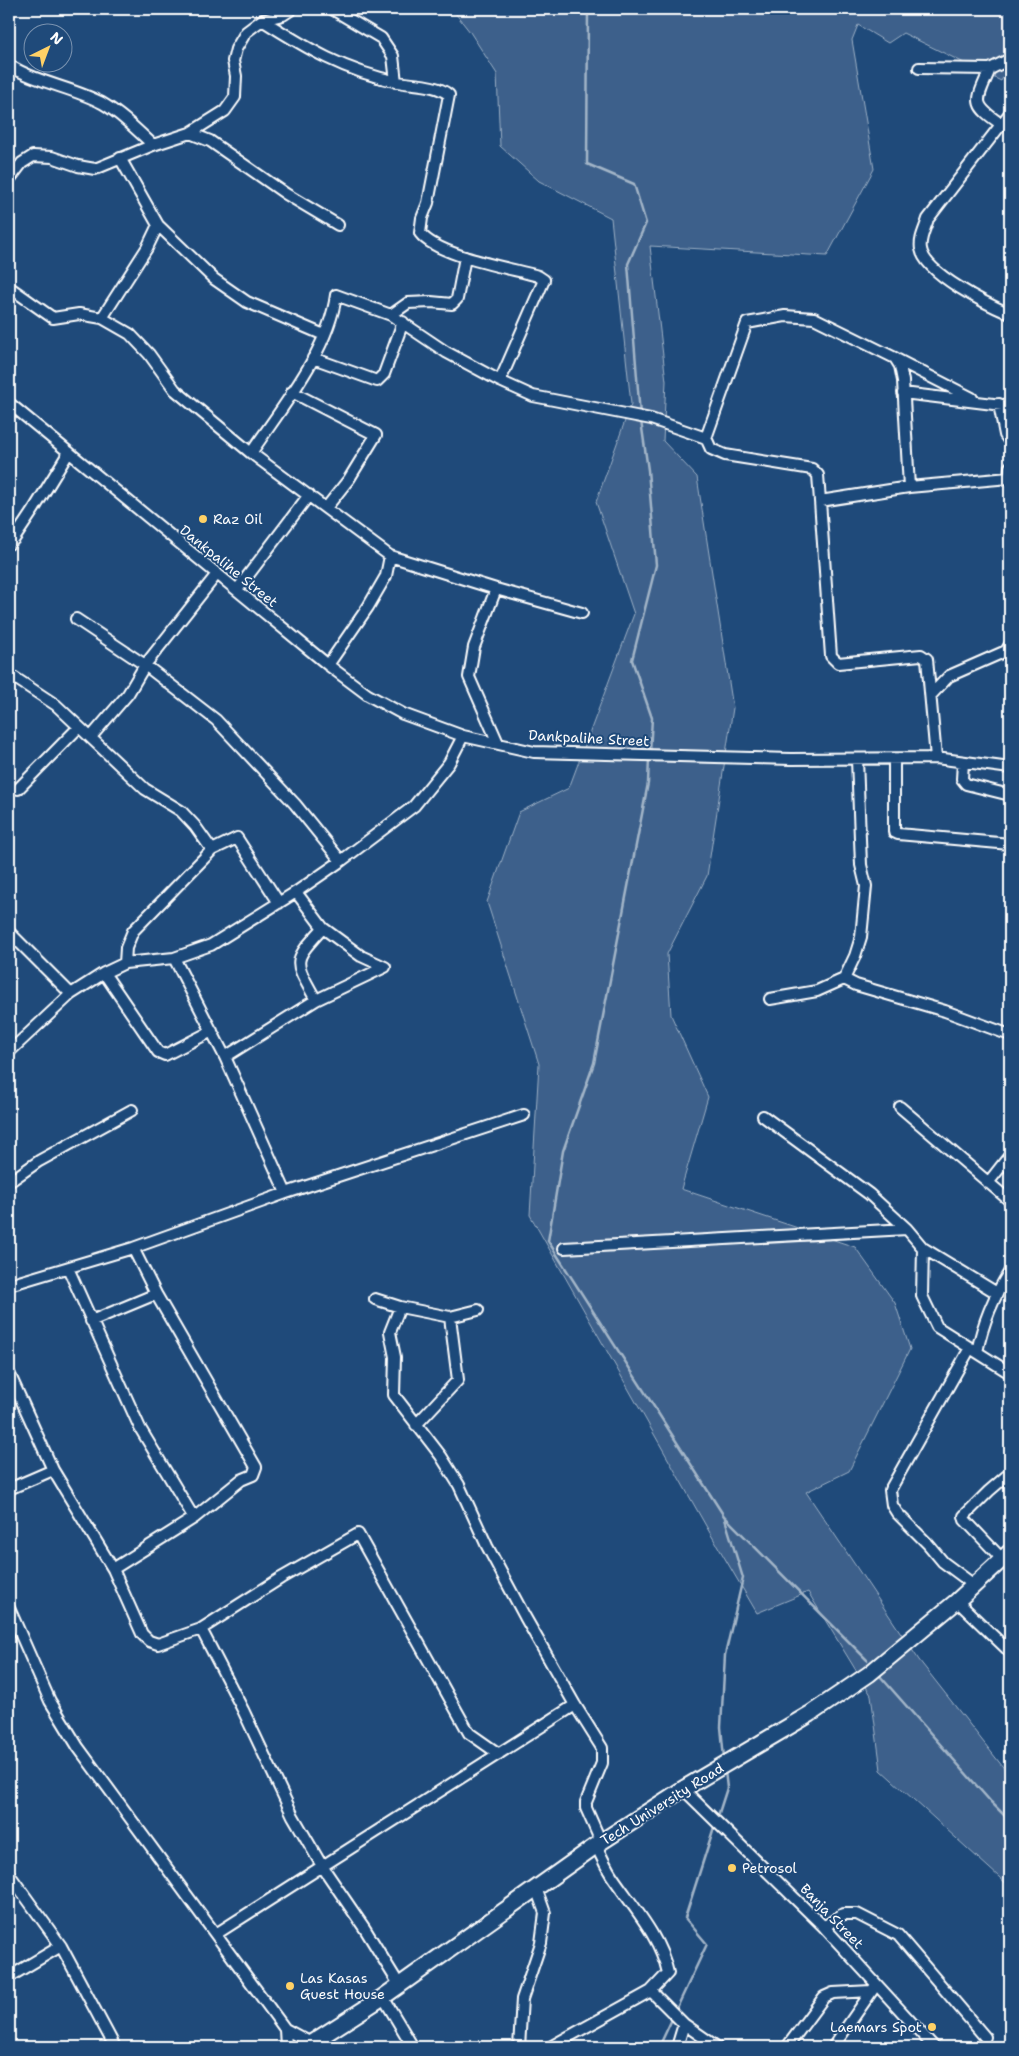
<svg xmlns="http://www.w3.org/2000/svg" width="1019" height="2056" font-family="'Shantell Sans',sans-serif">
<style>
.green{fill:#3c618b;stroke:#9eb0c5}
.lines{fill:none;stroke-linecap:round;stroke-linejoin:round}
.stream{stroke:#a3b5c8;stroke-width:2.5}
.street-casing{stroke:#fff;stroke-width:14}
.secondary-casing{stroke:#fff;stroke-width:19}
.street{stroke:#1f4a7a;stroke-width:10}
.secondary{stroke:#1f4a7a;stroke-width:15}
.poi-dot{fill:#ffd166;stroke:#1f4a7a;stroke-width:2}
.labels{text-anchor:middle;stroke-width:4;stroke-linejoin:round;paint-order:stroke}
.poi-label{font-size:14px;fill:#fff;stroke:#1f4a7a;text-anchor:start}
.street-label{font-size:14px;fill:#fff;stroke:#1f4a7a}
</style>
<rect width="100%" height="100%" fill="#1f4a7a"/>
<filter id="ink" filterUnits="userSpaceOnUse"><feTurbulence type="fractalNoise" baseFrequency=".02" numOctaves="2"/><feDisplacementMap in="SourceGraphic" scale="10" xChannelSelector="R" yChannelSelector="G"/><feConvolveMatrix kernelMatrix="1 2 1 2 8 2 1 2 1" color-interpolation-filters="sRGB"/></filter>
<g filter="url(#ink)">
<path class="green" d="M 452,9 L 1010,9 L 1010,64 L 1001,81 L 903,33 L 888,43 L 858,25 L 852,40 L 874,169 L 827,256 L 650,246 L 666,381 L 663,441 L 697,477 L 733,708 L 707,876 L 667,954 L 671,1015 L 708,1097 L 681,1189 L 855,1247 L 895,1303 L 910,1349 L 849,1471 L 806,1492 L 919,1660 L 1010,1776 L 1010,1887 L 881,1770 L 871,1695 L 808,1592 L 757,1613 L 710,1533 L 530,1215 L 539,1064 L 487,902 L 519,812 L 569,788 L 634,614 L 596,502 L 631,404 L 611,218 L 539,181 L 500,146 L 497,74 L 470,32 Z"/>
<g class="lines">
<path class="stream" d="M 588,9 L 587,164 L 634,184 L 646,223 L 628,264 L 640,415
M 641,421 L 648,470 L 656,565 L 632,660 L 652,718 L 650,753
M 649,758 L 648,783 L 594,1063 L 563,1151 L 548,1241 L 724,1516 L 867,1660
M 880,1676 L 991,1802 L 1010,1821
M 724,1758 L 721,1727 L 725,1655 L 743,1578 L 725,1519
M 717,1819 L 727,1788 L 725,1771
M 675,2012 L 707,1944 L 685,1918 L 715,1824
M 659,2047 L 673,2017"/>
<g class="street-casing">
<path id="street" d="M 332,9 L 381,38 L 393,56 L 396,82
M 262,20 C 308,49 344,71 398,82 C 414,85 437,84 449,95 L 428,203 L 422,218 L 420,233 C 437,256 510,268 538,276 L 544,280 L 500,381
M 9,65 C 37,83 72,87 102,103 C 121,114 137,130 153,145
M 919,68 L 990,69 L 1010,59
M 990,69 C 977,101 970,103 1001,124
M 1010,113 L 928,219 C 925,229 919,239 921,249 C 925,274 989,305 1010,314
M 190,133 L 210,141 L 286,194 L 338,225
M 120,158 L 158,225 L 214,279 L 247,302 L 324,335
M 9,180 L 22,163 L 33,156 L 52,157 L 78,166 L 95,169 L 153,145 L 190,133 L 225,111 L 235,97 L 236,76 L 233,61 L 236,49 L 246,32 L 262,20 L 283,15 L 292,9
M 9,287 L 53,318 L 79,314 L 102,318 L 130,334 L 149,354 L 175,390 L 251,453 L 390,556 L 496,589 L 582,613
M 391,315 L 408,303 L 431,302 L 452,304 L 457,299 L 465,257
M 102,318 L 147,248 L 158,225
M 313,358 L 377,381 L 384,374 L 403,322
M 896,359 L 972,398
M 292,392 L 376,435 L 349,479 L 326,508
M 903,393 L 1010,406
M 9,403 L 328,665 L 368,695 L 403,714 L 463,736 L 534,752 L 791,759 L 936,758 L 1010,768
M 999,404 L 1005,435 L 1010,442
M 706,438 L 747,323 L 785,316 L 814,318 L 895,358 L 900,366 L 903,381 L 909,487 L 820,501
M 251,453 C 282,407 329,350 336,295 L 391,315 L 446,352 L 500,381 L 533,396 L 651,419 L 706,438 L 711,449 L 725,455 L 812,469 L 818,475 L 820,501 L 831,656 L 838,663 L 921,655 L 927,659 L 936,758
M 909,487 L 1009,478 L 1010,467
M 9,544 L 14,539 L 34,509 L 69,452
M 496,589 L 474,647 L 469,677 L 498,743
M 237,590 L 309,495
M 76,619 L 145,665 L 216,720 L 295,804 L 341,861
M 328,665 L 368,607 L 386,576 L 390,556
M 9,674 L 56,705 L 145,789 L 181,811 L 195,826 L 212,850
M 931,695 L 949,676 L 1006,651 L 1010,645
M 91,737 L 128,694 L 145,665 L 217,574
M 894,759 L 894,832 L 898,834 L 1010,844
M 963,762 L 962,779 L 966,784 L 1010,795
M 18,789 L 79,727
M 296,892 L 323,928 C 291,963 294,960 316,1000
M 323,928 L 361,956 L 385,967
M 9,932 L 71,994
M 174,958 L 225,1057 L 286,1193
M 125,963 L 126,948 L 133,931 L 212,850 L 237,838 L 279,903
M 104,973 L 158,1052 L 165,1055 L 212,1031
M 844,979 L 856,985 L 945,1011 L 1010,1035
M 770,999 L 817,991 L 844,979 L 855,956 L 861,937 L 866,886 L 861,865 L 857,759
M 9,1052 L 71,994 L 104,973 L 125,963 L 174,958 L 211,945 L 296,892 L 341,861 L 414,806 L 449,763 L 463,736
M 225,1057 L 316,1000 L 385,967
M 900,1107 L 1010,1201
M 763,1116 L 869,1194 L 907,1229
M 9,1182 L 39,1161 L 132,1110
M 988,1183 L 1010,1155
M 564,1248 L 907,1229 L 923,1248 L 922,1296 L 937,1327 L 1010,1373
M 923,1248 L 997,1293
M 68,1268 L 140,1428 L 194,1518
M 9,1285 L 133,1248 L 286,1193 L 524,1115
M 375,1299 L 400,1307 L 450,1317
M 400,1307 L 390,1332 L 395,1357 L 394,1395 L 441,1456 L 459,1485 L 487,1546 L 525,1617 L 575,1705 L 602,1748 L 602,1763 L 586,1802 L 586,1808 L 601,1842
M 91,1321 L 156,1294
M 970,1348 L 890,1490 L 892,1505 L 897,1513 L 928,1544 L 943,1562 L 974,1585
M 977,1352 C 983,1322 994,1296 1010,1271
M 9,1373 L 53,1470 L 113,1569 L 142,1634 L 149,1641 L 158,1644 L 201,1629 L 281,1578 L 358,1534 L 469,1733 L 499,1754
M 416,1425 L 458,1380 L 450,1317 L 478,1310
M 9,1489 L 53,1470
M 1002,1559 L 965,1520 L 964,1516 L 989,1491 L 1010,1473
M 113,1569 L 194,1518 L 241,1480 L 253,1475 L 256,1467 L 156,1294 L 133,1248
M 957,1601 L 1010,1652
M 9,1608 L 50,1701 L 78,1747 L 285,2029 L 311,2043
M 201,1629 L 243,1710 L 293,1816 L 322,1866 L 365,1929 L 400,1986
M 683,1789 L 824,1927 L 934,2047
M 596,1845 C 601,1856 606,1867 612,1876 C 633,1907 660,1936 668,1973 L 651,1991
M 9,1874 L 61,1946 L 115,2047
M 824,1927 L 843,1914 L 857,1914 L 898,1935 L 985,2037
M 216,1934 L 575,1705
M 9,1977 L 61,1946
M 383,1997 L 413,2047
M 285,2029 L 286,2047
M 519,2047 L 522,1999 L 541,1943 L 545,1913 L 536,1888
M 550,2047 L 651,1991 L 684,2024 L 717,2047
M 677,2047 L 684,2024
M 787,2047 L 824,1997 L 833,1993 L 871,1991
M 833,2047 L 874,1988"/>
</g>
<g class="secondary-casing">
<path id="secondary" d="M 305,2047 L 383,1997 L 601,1842 L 683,1789 L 810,1714 L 869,1674 L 957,1601 L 1010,1552"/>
</g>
<use href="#street" class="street"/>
<use href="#secondary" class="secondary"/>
</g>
</g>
<g class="poi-dot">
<circle cx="203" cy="519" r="5"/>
<circle cx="732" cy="1868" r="5"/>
<circle cx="290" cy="1986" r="5"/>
<circle cx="932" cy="2027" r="5"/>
</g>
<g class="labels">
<g class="poi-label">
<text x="213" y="524">Raz Oil</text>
<text x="742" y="1873">Petrosol</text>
<text x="300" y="1983">Las Kasas<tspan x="300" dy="16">Guest House</tspan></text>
<text x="922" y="2032" text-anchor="end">Laemars Spot</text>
</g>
<g class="street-label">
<text transform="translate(229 566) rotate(39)" y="5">Dankpalihe Street</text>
<text transform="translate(589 738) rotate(3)" y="5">Dankpalihe Street</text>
<text transform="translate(662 1804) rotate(-32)" y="5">Tech University Road</text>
<text transform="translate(832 1916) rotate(46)" y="5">Banja Street</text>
</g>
</g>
<rect width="1019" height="2056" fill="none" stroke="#1f4a7a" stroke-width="30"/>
<rect x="15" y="15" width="989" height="2026" fill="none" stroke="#fff" stroke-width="2" filter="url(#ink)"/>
<g transform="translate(48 48) rotate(42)"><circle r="24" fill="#1f4a7a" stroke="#7992af"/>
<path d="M0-4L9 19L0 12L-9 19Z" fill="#ffd166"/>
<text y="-8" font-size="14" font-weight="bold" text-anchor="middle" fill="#ffffff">N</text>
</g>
</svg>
